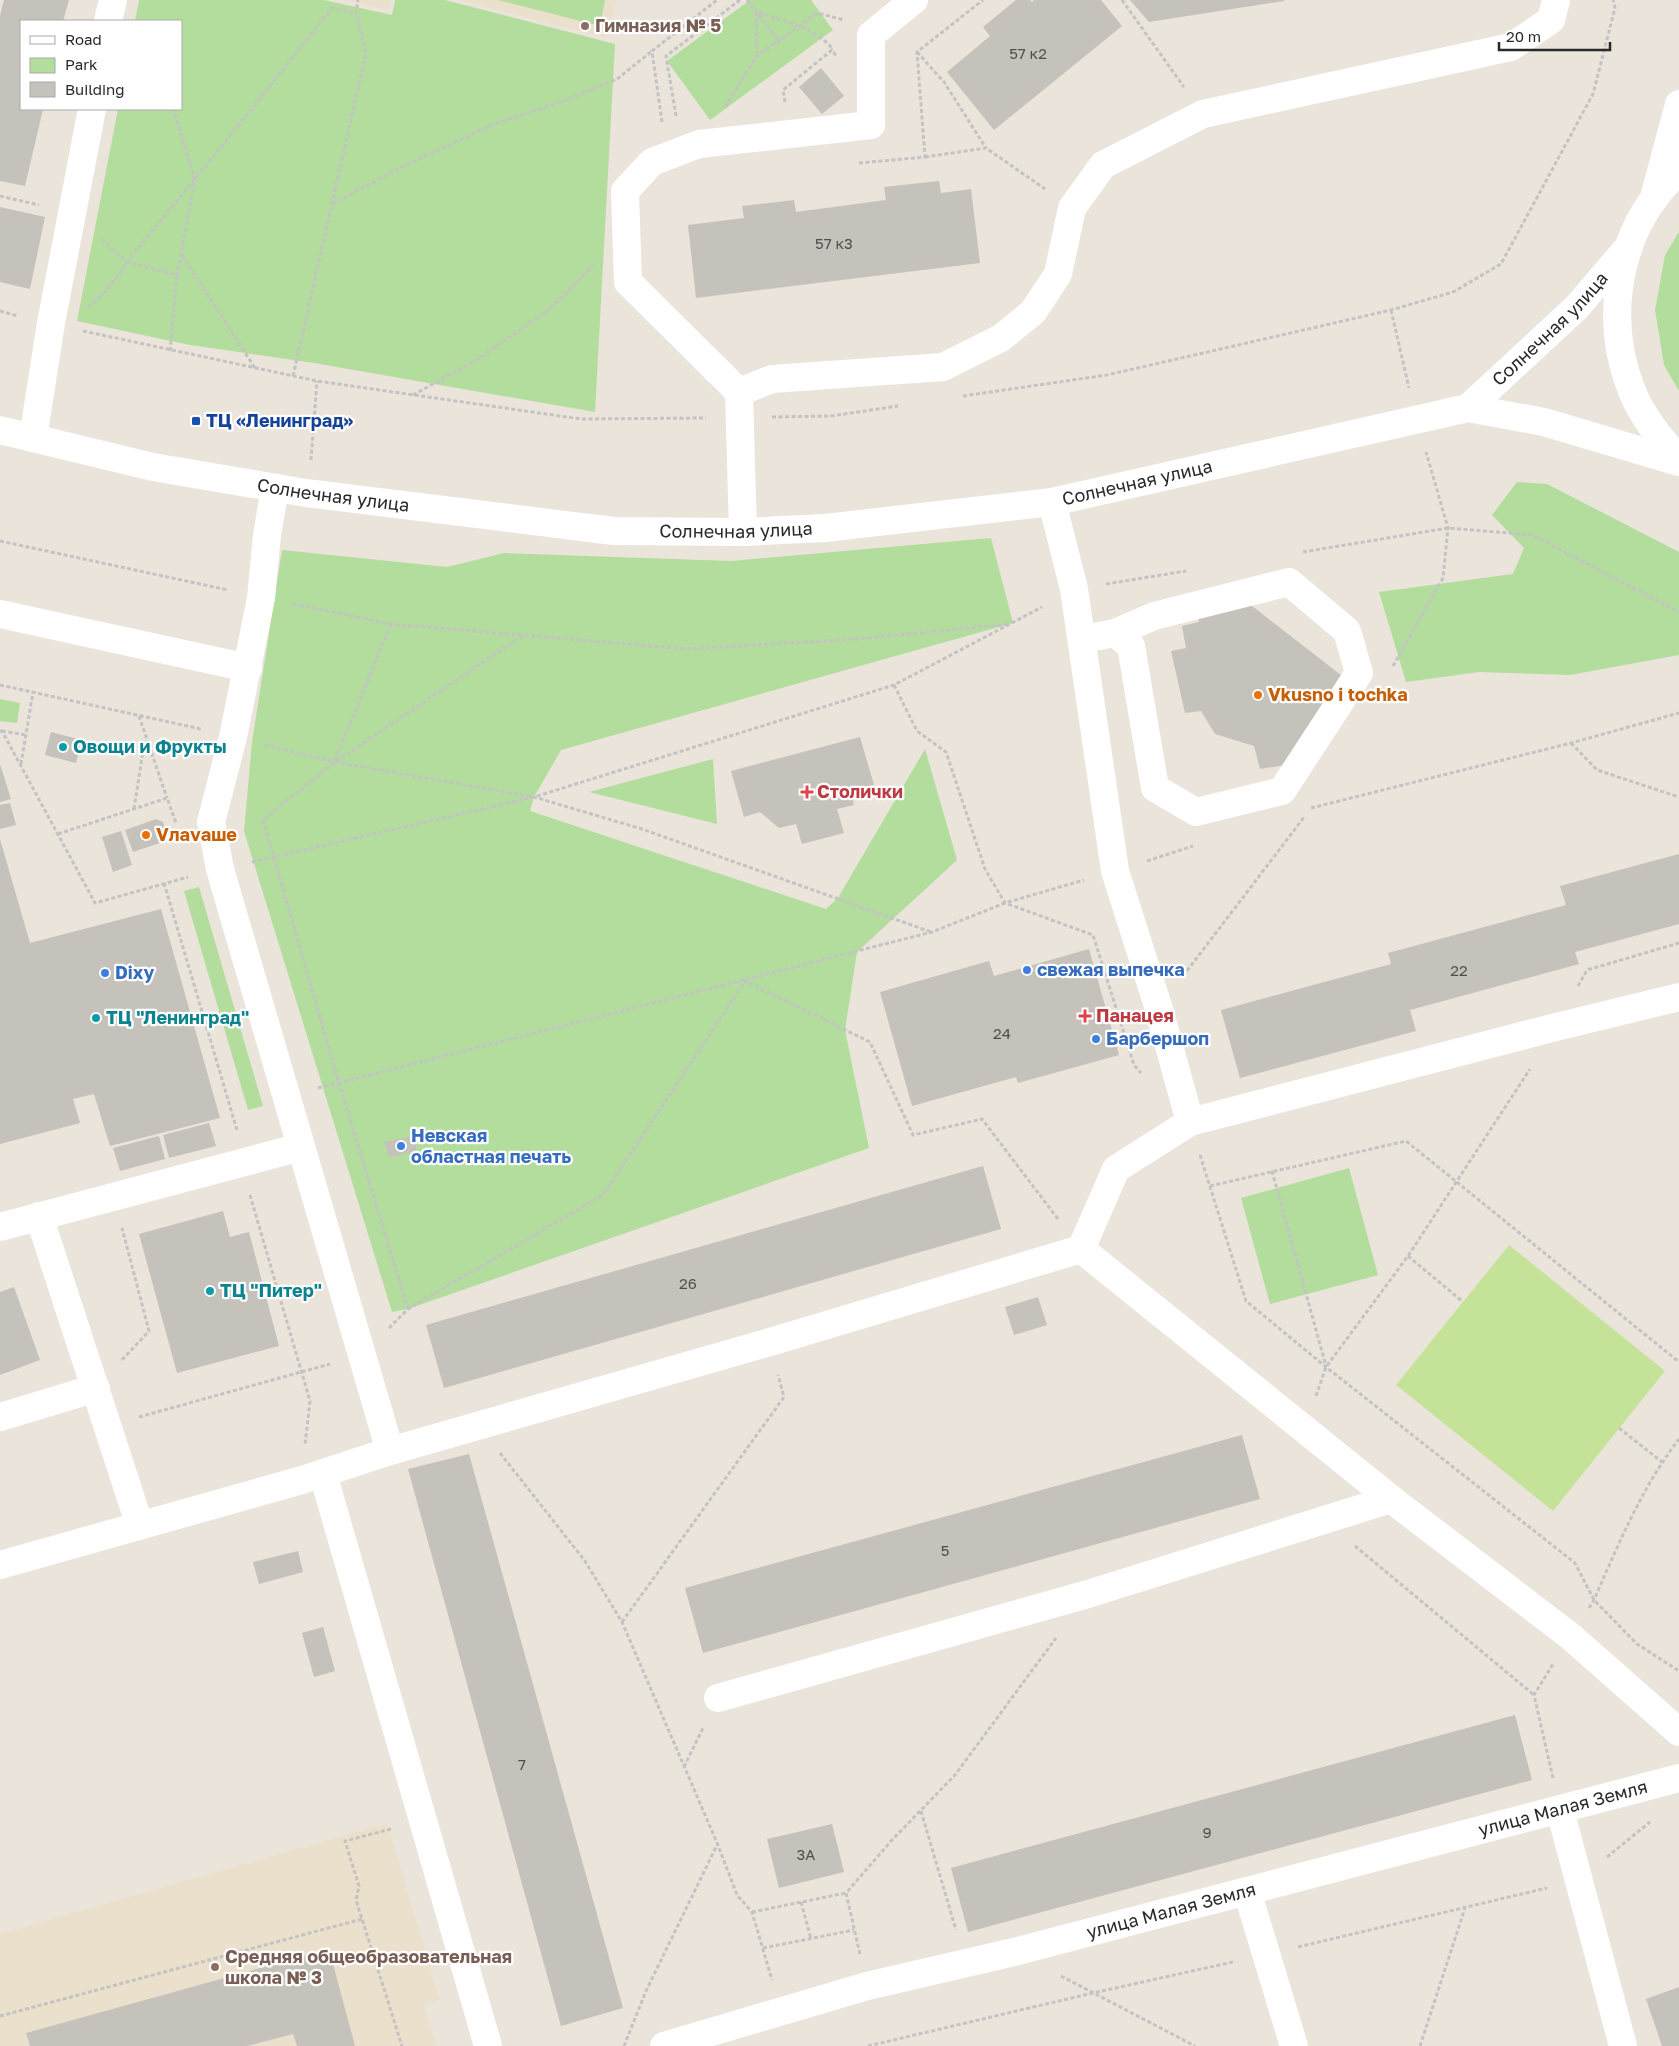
<svg xmlns="http://www.w3.org/2000/svg" width="1679" height="2046" font-family="'Golos Text',sans-serif">
<style>
.education{fill:#ebe0cc}
.green{fill:#b2dd9c}
.pitch{fill:#c4e398}
.building{fill:#c5c1bb}
.lines{fill:none;stroke-linecap:round;stroke-linejoin:round}
.path{stroke:#c3c3c3;stroke-width:3;stroke-dasharray:4 2.5;stroke-linecap:butt}
.minor{stroke:#fff;stroke-width:28}
.education-dot{fill:#8d6e63;stroke:#fff;stroke-width:2}
.transit-dot{fill:#1a4fb4;stroke:#fff;stroke-width:2}
.food-dot{fill:#e8710a;stroke:#fff;stroke-width:2}
.culture-dot{fill:#0f9aa8;stroke:#fff;stroke-width:2}
.health-dot{fill:#e0444e;stroke:#fff;stroke-width:2}
.shop-dot{fill:#3f7fe0;stroke:#fff;stroke-width:2}
.labels{text-anchor:middle;stroke-width:4.5;stroke-linejoin:round;paint-order:stroke}
.number-label{font-size:15px;fill:#504f4e}
.education-label{font-size:18px;font-weight:bold;fill:#785e54;stroke:#fff;text-anchor:start}
.street-label{font-size:18px;fill:#292929;stroke:#fff}
.transit-label{font-size:18px;font-weight:bold;fill:#164399;stroke:#fff;text-anchor:start}
.food-label{font-size:18px;font-weight:bold;fill:#c56008;stroke:#fff;text-anchor:start}
.culture-label{font-size:18px;font-weight:bold;fill:#0d838f;stroke:#fff;text-anchor:start}
.health-label{font-size:18px;font-weight:bold;fill:#be3a42;stroke:#fff;text-anchor:start}
.shop-label{font-size:18px;font-weight:bold;fill:#366cbe;stroke:#fff;text-anchor:start}
</style>
<rect width="100%" height="100%" fill="#eae4db"/>
<path class="education" d="M 344,0 L 391,0 L 389,10 Z
M 459,0 L 616,0 L 608,38 Z
M 387,1823 L 440,2000 L 424,2005 L 437,2046 L 0,2046 L 0,1934 Z"/>
<path class="green" d="M 139,0 L 324,0 L 392,15 L 395,0 L 445,0 L 615,44 L 595,412 L 314,363 L 190,345 L 77,321 L 118,109 L 181,109 L 181,21 L 135,21 Z
M 498,0 L 605,0 L 600,26 Z
M 750,0 L 811,0 L 833,30 L 710,120 L 667,61 Z
M 1679,232 L 1679,391 L 1664,365 L 1655,310 L 1665,255 Z
M 1517,482 L 1547,484 L 1679,552 L 1679,655 L 1570,675 L 1479,672 L 1406,682 L 1379,592 L 1513,574 L 1524,548 L 1492,515 Z
M 991,538 L 1013,623 L 561,750 L 534,797 L 530,811 L 826,909 L 838,898 L 925,749 L 957,860 L 857,952 L 845,1030 L 869,1148 L 408,1309 L 392,1312 L 244,831 L 252,742 L 282,550 L 447,567 L 504,553 L 731,561 Z
M 0,699 L 20,703 L 17,723 L 0,721 Z
M 713,759 L 717,824 L 589,792 Z
M 199,887 L 263,1106 L 248,1110 L 184,891 Z
M 1349,1168 L 1378,1275 L 1270,1304 L 1241,1198 Z"/>
<path class="pitch" d="M 1509,1245 L 1665,1371 L 1553,1511 L 1396,1385 Z"/>
<path class="building" d="M 4,0 L 69,0 L 63,21 L 21,21 L 21,109 L 43,109 L 25,186 L 0,181 L 0,16 Z
M 1016,0 L 1030,0 L 1032,2 L 1034,0 L 1101,0 L 1122,26 L 994,130 L 947,72 L 990,36 L 983,27 Z
M 1130,0 L 1284,0 L 1284,1 L 1149,22 Z
M 821,68 L 844,96 L 822,114 L 799,87 Z
M 939,181 L 941,193 L 971,189 L 980,263 L 696,298 L 688,225 L 744,218 L 742,206 L 794,200 L 796,212 L 886,200 L 884,187 Z
M 0,207 L 45,217 L 30,289 L 0,282 Z
M 1243,599 L 1346,679 L 1291,764 L 1260,769 L 1254,746 L 1215,734 L 1201,711 L 1185,713 L 1171,651 L 1186,648 L 1182,626 L 1199,622 L 1197,607 Z
M 51,732 L 82,740 L 76,763 L 45,755 Z
M 860,737 L 874,785 L 850,790 L 854,805 L 837,809 L 844,833 L 802,844 L 796,824 L 779,828 L 760,812 L 744,817 L 731,771 Z
M 0,764 L 11,799 L 0,802 Z
M 10,803 L 16,825 L 0,829 L 0,805 Z
M 156,819 L 163,822 L 169,840 L 133,852 L 125,830 Z
M 121,831 L 132,865 L 113,872 L 102,837 Z
M 0,839 L 30,943 L 161,909 L 220,1118 L 110,1146 L 94,1094 L 73,1099 L 80,1123 L 0,1144 Z
M 1679,854 L 1679,924 L 1575,952 L 1579,964 L 1410,1010 L 1416,1031 L 1240,1078 L 1221,1010 L 1391,964 L 1388,953 L 1566,905 L 1560,886 Z
M 1089,949 L 1119,1055 L 1018,1083 L 1016,1077 L 912,1106 L 880,992 L 989,961 L 994,976 Z
M 209,1123 L 216,1146 L 169,1158 L 163,1135 Z
M 159,1136 L 165,1159 L 120,1171 L 113,1148 Z
M 414,1136 L 417,1151 L 388,1157 L 385,1142 Z
M 983,1166 L 1001,1229 L 444,1388 L 426,1325 Z
M 223,1211 L 230,1237 L 249,1232 L 279,1346 L 177,1373 L 139,1234 Z
M 14,1287 L 40,1360 L 0,1375 L 0,1292 Z
M 1038,1297 L 1047,1325 L 1014,1335 L 1005,1307 Z
M 1242,1435 L 1260,1499 L 703,1653 L 685,1588 Z
M 469,1454 L 623,2008 L 561,2026 L 408,1469 Z
M 298,1551 L 303,1572 L 259,1584 L 253,1562 Z
M 323,1627 L 335,1671 L 314,1677 L 302,1633 Z
M 1515,1715 L 1532,1780 L 968,1932 L 951,1868 Z
M 832,1824 L 844,1872 L 779,1888 L 767,1839 Z
M 329,1949 L 355,2046 L 297,2046 L 293,2034 L 247,2046 L 30,2046 L 26,2033 Z
M 1679,1987 L 1679,2046 L 1662,2046 L 1646,1999 Z"/>
<g class="lines">
<path class="path" d="M 747,0 L 779,41
M 1122,0 L 1184,87
M 917,52 L 944,82 L 986,148
M 757,55 L 756,12 L 800,26 L 823,39 L 833,49
M 785,102 L 783,90 L 832,50 L 837,57
M 725,107 L 757,56 L 818,13 L 844,20
M 676,116 L 666,56 L 740,0
M 662,122 L 652,51 L 717,0
M 925,157 L 986,148 L 1045,189
M 859,163 L 925,157 L 917,52 L 983,0
M 0,196 L 39,205
M 332,204 L 400,168 L 494,124 L 559,103 L 617,79 L 652,51
M 102,239 L 127,262 L 177,275 L 195,179 L 173,109
M 182,255 L 255,368
M 88,306 C 106,297 124,265 137,249 C 203,170 268,89 332,8 L 356,13
M 1391,310 L 1409,388
M 0,311 L 18,316
M 83,331 L 317,381 L 581,419 L 706,418
M 170,351 L 177,275
M 293,376 L 366,53 L 356,13 L 358,0
M 413,395 L 478,359 L 550,309 L 594,265
M 963,396 L 1107,375 L 1391,310 L 1453,292 L 1501,264 L 1593,94 L 1615,8 L 1613,0
M 772,417 L 831,416 L 898,406
M 311,460 L 317,381
M 0,541 L 228,590
M 1303,552 L 1448,528 L 1532,535 L 1679,612
M 1106,584 L 1186,571
M 293,604 L 391,624 L 687,649 L 857,639 L 1010,624
M 1393,666 L 1443,578 L 1448,528 L 1426,452
M 0,685 L 201,729
M 894,685 L 917,731 L 946,752 L 985,869 L 1005,903 L 1093,935 L 1134,1065 L 1141,1073
M 139,716 L 167,798
M 0,731 L 2,731 L 95,903 L 188,877
M 2,731 L 26,735
M 1571,743 L 1597,770 L 1679,797
M 265,745 L 335,762 L 534,797 L 642,829 L 931,932
M 335,760 L 391,624
M 21,764 L 33,692
M 1311,808 L 1571,743 L 1679,713
M 134,809 L 145,738
M 58,834 L 167,798 L 176,823
M 1147,861 L 1193,846
M 252,862 L 534,797 L 894,685 L 1042,607
M 164,883 L 237,1130
M 1183,976 L 1305,816
M 1578,986 L 1587,970 L 1679,943
M 318,1088 L 932,932 L 1005,903 L 1084,880
M 1200,1155 L 1246,1301 L 1326,1367 L 1575,1563 L 1594,1600 L 1637,1644 L 1679,1671
M 1272,1171 L 1326,1366
M 1210,1186 L 1406,1141 L 1679,1362
M 250,1195 L 310,1401 L 305,1445
M 1408,1256 L 1463,1302
M 408,1309 L 603,1195 L 745,981 L 870,1042 L 913,1135 L 982,1119 L 1058,1219
M 389,1328 L 408,1309 L 339,1083 L 263,820 L 335,762 L 522,636
M 122,1360 L 149,1331 L 122,1228
M 1316,1396 L 1326,1367 L 1408,1256 L 1530,1069
M 139,1417 L 330,1364
M 1619,1428 L 1662,1462
M 500,1453 L 585,1561 L 622,1622 L 718,1845 L 737,1895 L 752,1912 L 772,1980
M 1355,1546 L 1534,1695
M 1589,1608 L 1594,1600 C 1618,1545 1642,1487 1679,1439
M 622,1622 L 784,1397 L 778,1375
M 684,1767 L 703,1728
M 1553,1778 L 1534,1695 L 1553,1664
M 921,1811 L 956,1930
M 391,1829 L 345,1841 L 359,1886 L 356,1900 L 402,2046
M 1607,1857 L 1650,1822
M 801,1902 L 811,1939
M 752,1912 L 846,1893
M 1298,1947 L 1547,1888
M 763,1948 L 854,1930
M 860,1954 L 846,1893 L 892,1840 L 955,1775 L 1056,1638
M 1061,1976 L 1195,2046
M 0,2016 L 362,1919
M 624,2046 L 646,1991 L 717,1845
M 868,2046 L 1093,1993 L 1233,1962
M 1420,2046 L 1465,1908"/>
<g class="minor">
<path d="M 108,21 L 113,0"/>
<path d="M 1679,171 C 1618,226 1602,316 1632,391 C 1642,417 1660,439 1679,459"/>
<path d="M 1655,194 L 1679,104"/>
<path d="M 739,392 L 772,379 L 943,367 L 1001,338 L 1033,312 L 1058,274 L 1072,208 L 1103,165 L 1203,114 L 1511,47 L 1551,20 L 1556,0"/>
<path id="s1" d="M 1468,408 L 1577,307 L 1624,252"/>
<path id="s2" d="M 0,430 L 153,467 L 306,493 L 614,531 L 743,532 L 825,528 L 1052,502 L 1468,408 L 1544,422 L 1679,462"/>
<path d="M 33,438 L 51,323 L 92,109"/>
<path d="M 275,488 L 267,535 L 261,598 L 233,737 L 211,822 L 220,869 L 390,1451"/>
<path d="M 743,532 L 739,392 L 628,282 L 625,191 L 652,162 L 699,144 L 871,125 L 871,35 L 914,0"/>
<path d="M 0,614 L 248,668"/>
<path d="M 1083,639 L 1115,633 L 1131,646 L 1155,788 L 1196,812 L 1282,791 L 1359,673 L 1347,631 L 1289,582 L 1154,616 L 1115,633"/>
<path d="M 1190,1122 L 1556,1027 L 1679,997"/>
<path d="M 39,1216 L 140,1526"/>
<path d="M 0,1227 L 301,1147"/>
<path d="M 1081,1249 L 1391,1499 L 1570,1636 L 1679,1732"/>
<path d="M 0,1417 L 96,1388"/>
<path d="M 323,1474 L 488,2046"/>
<path d="M 0,1565 L 302,1480 L 390,1451 L 770,1342 L 1081,1249 L 1116,1169 L 1190,1122 L 1159,1009 L 1115,871 L 1074,589 L 1052,502"/>
<path d="M 718,1698 L 1088,1594 L 1391,1499"/>
<path d="M 1560,1810 L 1623,2046"/>
<path d="M 1247,1891 L 1294,2046"/>
<path id="s3" d="M 664,2046 L 867,1986 L 1014,1952 L 1679,1778"/>
</g>
</g>
<g class="education-dot">
<circle cx="585" cy="26" r="5"/>
<circle cx="215" cy="1967" r="5"/>
</g>
<rect class="transit-dot" x="191" y="416" width="10" height="10" rx="2.5"/>
<g class="food-dot">
<circle cx="1258" cy="695" r="5"/>
<circle cx="146" cy="835" r="5"/>
</g>
<g class="culture-dot">
<circle cx="63" cy="747" r="5"/>
<circle cx="96" cy="1018" r="5"/>
<circle cx="210" cy="1291" r="5"/>
</g>
<g class="health-dot">
<path d="M804.5 784.5h5v5h5v5h-5v5h-5v-5h-5v-5h5z"/>
<path d="M1082.5 1008.5h5v5h5v5h-5v5h-5v-5h-5v-5h5z"/>
</g>
<g class="shop-dot">
<circle cx="1027" cy="970" r="5"/>
<circle cx="105" cy="973" r="5"/>
<circle cx="1096" cy="1039" r="5"/>
<circle cx="401" cy="1146" r="5"/>
</g>
<g class="labels">
<g class="number-label">
<text x="1028" y="59">57 к2</text>
<text x="834" y="249">57 к3</text>
<text x="1459" y="976">22</text>
<text x="1002" y="1039">24</text>
<text x="688" y="1289">26</text>
<text x="945" y="1556">5</text>
<text x="522" y="1770">7</text>
<text x="1207" y="1838">9</text>
<text x="806" y="1860">3А</text>
</g>
<g class="education-label">
<text x="595" y="32">Гимназия № 5</text>
<text x="225" y="1963">Средняя общеобразовательная<tspan x="225" dy="21">школа № 3</tspan></text>
</g>
<g class="street-label">
<text dy="6" stroke="none"><textPath href="#s1" startOffset="114">Солнечная улица</textPath></text>
<text dy="6" stroke="none"><textPath href="#s2" startOffset="1150">Солнечная улица</textPath></text>
<text dy="6" stroke="none"><textPath href="#s2" startOffset="340">Солнечная улица</textPath></text>
<text dy="6" stroke="none"><textPath href="#s2" startOffset="745">Солнечная улица</textPath></text>
<text dy="6" stroke="none"><textPath href="#s3" startOffset="930">улица Малая Земля</textPath></text>
<text dy="6" stroke="none"><textPath href="#s3" startOffset="525">улица Малая Земля</textPath></text>
</g>
<g class="transit-label">
<text x="206" y="427">ТЦ «Ленинград»</text>
</g>
<g class="food-label">
<text x="1268" y="701">Vkusno i tochka</text>
<text x="156" y="841">Vлаvаше</text>
</g>
<g class="culture-label">
<text x="73" y="753">Овощи и Фрукты</text>
<text x="106" y="1024">ТЦ "Ленинград"</text>
<text x="220" y="1297">ТЦ "Питер"</text>
</g>
<g class="health-label">
<text x="817" y="798">Столички</text>
<text x="1096" y="1022">Панацея</text>
</g>
<g class="shop-label">
<text x="1037" y="976">свежая выпечка</text>
<text x="115" y="979">Dixy</text>
<text x="1106" y="1045">Барбершоп</text>
<text x="411" y="1142">Невская<tspan x="411" dy="21">областная печать</tspan></text>
</g>
</g>
<rect x="20" y="20" width="162" height="90" fill="#ffffff" stroke="#a9a9a9"/>
<rect x="30" y="36" width="25" height="8" fill="#ffffff" stroke="#a9a9a9"/>
<text x="65" y="45" font-size="15" fill="#292929">Road</text>
<rect x="30" y="58" width="25" height="15" fill="#b2dd9c" stroke="#a9a9a9"/>
<text x="65" y="70" font-size="15" fill="#292929">Park</text>
<rect x="30" y="82" width="25" height="15" fill="#c5c1bb" stroke="#a9a9a9"/>
<text x="65" y="95" font-size="15" fill="#292929">Building</text>
<path d="M1499 42v8h111v-8" fill="none" stroke="#292929" stroke-width="2.5"/>
<text x="1506" y="42" font-size="15" fill="#292929" stroke="#ffffff" stroke-width="4" paint-order="stroke">20 m</text>
</svg>
